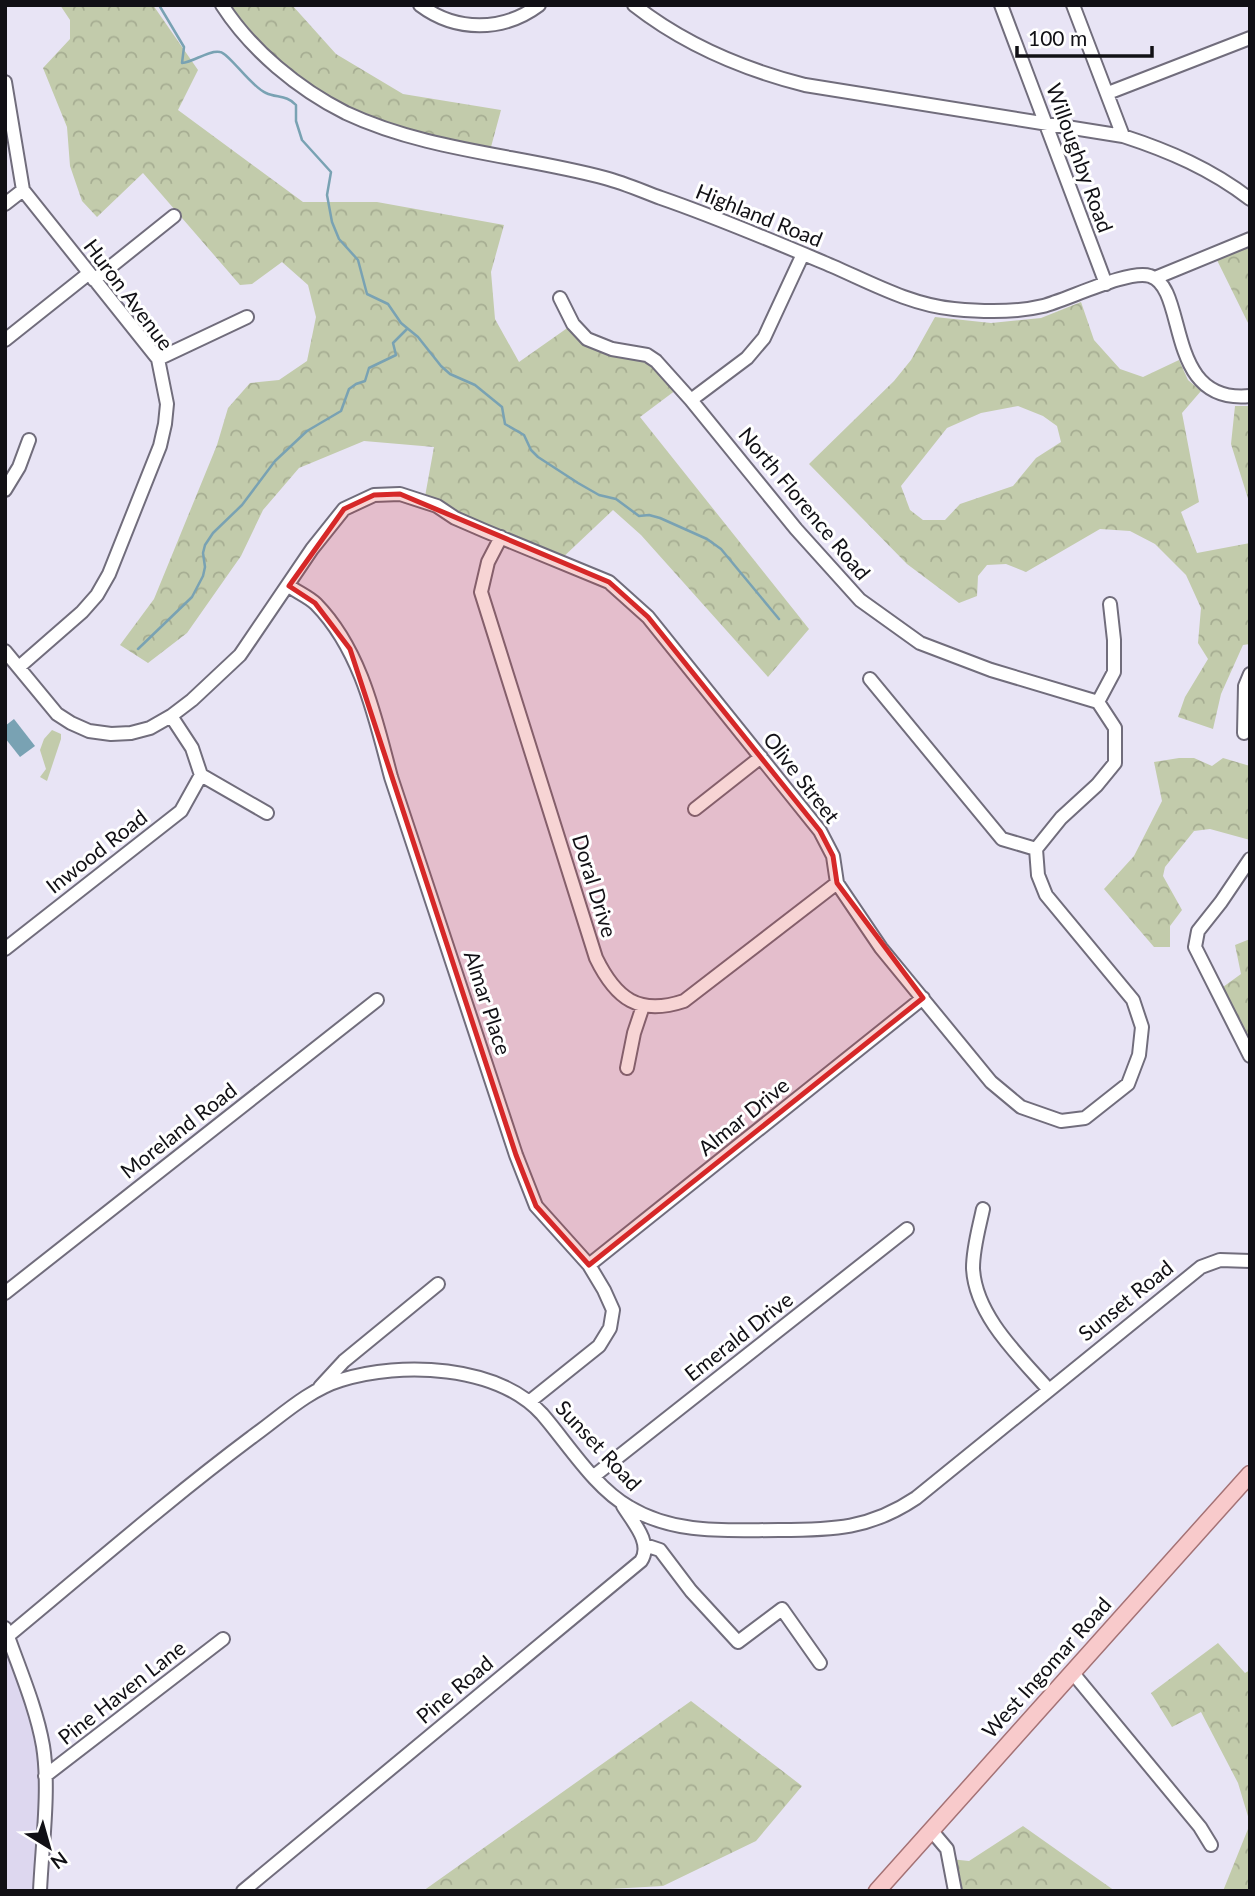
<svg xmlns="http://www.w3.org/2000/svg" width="1255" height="1896" font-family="Lato,sans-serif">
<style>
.built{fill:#ddd7ef}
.green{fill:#c2cbab}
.forest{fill:url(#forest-crowns);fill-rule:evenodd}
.water{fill:#79a2b3}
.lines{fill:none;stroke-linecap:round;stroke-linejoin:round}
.stream{stroke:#79a2b3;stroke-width:2.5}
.minor-casing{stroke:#716d7c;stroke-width:16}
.major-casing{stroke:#a47275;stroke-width:19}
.minor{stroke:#fff;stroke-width:12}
.major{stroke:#f8cacb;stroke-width:16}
.marked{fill:#d62828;fill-opacity:0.2;stroke:#d62828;stroke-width:5;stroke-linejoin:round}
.labels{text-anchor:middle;stroke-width:6;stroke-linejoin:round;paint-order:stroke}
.street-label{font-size:21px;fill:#111015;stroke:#fff}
</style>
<defs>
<pattern id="forest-crowns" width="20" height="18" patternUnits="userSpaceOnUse" patternTransform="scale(1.75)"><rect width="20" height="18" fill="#c2cbab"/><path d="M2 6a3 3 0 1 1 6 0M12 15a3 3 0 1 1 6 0" fill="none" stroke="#a6ad92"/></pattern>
</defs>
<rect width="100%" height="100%" fill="#e8e4f5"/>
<path class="built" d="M 5,1638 L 43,1748 L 40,1891 L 5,1891 Z"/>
<path class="green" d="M 52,730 L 61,734 L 61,739 L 47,781 L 40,777 L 46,769 L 40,750 L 44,739 Z"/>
<path class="forest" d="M 60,5 L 153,5 L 198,70 L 178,110 L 303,202 L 377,202 L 504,225 L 491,272 L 495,319 L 519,362 L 573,324 L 580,333 L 635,352 L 680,387 L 640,417 L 809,629 L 768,677 L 641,535 L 613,510 L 559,561 L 424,502 L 434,447 L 364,441 L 299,468 L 263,510 L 241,556 L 187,633 L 148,663 L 120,645 L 154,599 L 217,445 L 228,408 L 250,383 L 279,380 L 307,361 L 316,317 L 308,285 L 282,262 L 252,284 L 240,285 L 143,173 L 97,217 L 82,201 L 70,166 L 67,127 L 43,68 L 70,39 L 70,20 Z
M 231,5 L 292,5 L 336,54 L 403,94 L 501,110 L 491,147 C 458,140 423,135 392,125 C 329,104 266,61 231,5 Z
M 1250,239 L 1250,327 L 1214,254 Z
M 1081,302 L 1094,340 L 1120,369 L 1143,377 L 1179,360 L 1188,380 L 1201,391 L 1182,413 L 1199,502 L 1181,512 L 1197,553 L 1250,543 L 1250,644 L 1243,645 L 1221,694 L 1213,729 L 1178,717 L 1185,697 L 1208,659 L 1198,643 L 1201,608 L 1186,575 L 1155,544 L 1130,531 L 1100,529 L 1026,572 L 1006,564 L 987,565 L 978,576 L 977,596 L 959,603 L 907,564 L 809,464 L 894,381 L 911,360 L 935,317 L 991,323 L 1041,318 ZM 1018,406 L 1043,416 L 1057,426 L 1061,442 L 1036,458 L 1013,486 L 960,504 L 945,520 L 923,520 L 910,510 L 901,486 L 947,428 L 981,413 Z
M 1235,406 L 1250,406 L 1250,505 L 1231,444 Z
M 1179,758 L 1194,758 L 1212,766 L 1223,758 L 1250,766 L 1250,840 L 1210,829 L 1194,831 L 1165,867 L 1163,876 L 1182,910 L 1170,926 L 1170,947 L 1154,947 L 1104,889 L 1134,856 L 1162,801 L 1154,762 Z
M 1250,939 L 1250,1041 L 1223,987 L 1241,974 L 1235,945 Z
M 1218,1643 L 1245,1673 L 1250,1670 L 1250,1823 L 1238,1783 L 1201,1712 L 1172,1727 L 1151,1693 Z
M 691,1701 L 802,1786 L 756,1841 L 663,1886 L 573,1891 L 423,1891 Z
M 1250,1824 L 1250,1891 L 1223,1891 Z
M 1023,1826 L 1115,1891 L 955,1891 L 950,1859 L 969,1861 Z"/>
<path class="water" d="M 14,719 L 35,746 L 20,757 L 5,738 L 5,726 Z"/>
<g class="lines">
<path class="stream" d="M 159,5 L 184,47 L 182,63 C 194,62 208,50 220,52 C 229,53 251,87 266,93 C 277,98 287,95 296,105 L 296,121 L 302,140 L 331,172 L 327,195 L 332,222 L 339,239 L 358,260 L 367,294 L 388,304 L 401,323 L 418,337 L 441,366 L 450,374 L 475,385 L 502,407 L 505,424 L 524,435 L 531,450 L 538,457 L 578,483 L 599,495 L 616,499 L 639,516 L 649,515 L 660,518 L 707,539 L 721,549 L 779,619
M 138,649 L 192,597 L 203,576 L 205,567 L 203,553 L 205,545 L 213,533 L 242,505 L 275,461 L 307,431 L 341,411 L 349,389 L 356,384 L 365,381 L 369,368 L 396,355 L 393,343 L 407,329"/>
<g class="minor-casing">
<path id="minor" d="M 222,5 C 251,50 298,89 346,113 C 427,151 519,155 605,178 C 624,183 642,191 661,198 C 719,218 775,242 832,266 C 871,283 911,305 954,309 C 984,312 1014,313 1043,306 C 1067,300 1129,269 1150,276 C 1189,288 1163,405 1250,396
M 420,5 C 456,32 503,32 539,5
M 634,5 C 685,45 742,69 805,85 L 1123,136 C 1169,151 1211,169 1250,199
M 1001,5 L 1106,284
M 1073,5 L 1123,136
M 5,82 L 23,190 L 158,359 L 167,404 L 165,424 L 160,446 L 109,574 L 97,595 L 82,612 L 19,667
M 1108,93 L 1250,38
M 5,204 L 23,190
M 1155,278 L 1250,239
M 94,280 L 174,216
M 560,298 L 573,324 L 587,339 L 612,349 L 647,355 L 656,361 L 691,400 L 796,529 L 860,600 L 920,643 L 991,670 L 1098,702
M 5,340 L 88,274
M 158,359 L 247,317
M 691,400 L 747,358 L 764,338 L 803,254
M 5,490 L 19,467 L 29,440
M 501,537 L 488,562 L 481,592 L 596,958 C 616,999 639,1016 684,1001 L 837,883
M 289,586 C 297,592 309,597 316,604 C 361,650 375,717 391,777 L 516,1155 L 536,1206 L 589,1265 L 604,1290 L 613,1310 L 610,1328 L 599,1346 L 529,1402
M 5,651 L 57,714 L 71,723 L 89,731 L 111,734 L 131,733 L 150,728 L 171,716 L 192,700 L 240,655 L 312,549 L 344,509 L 374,495 L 400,494 L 437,506 L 455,518 L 485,531 L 609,582 L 648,617 L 820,831 L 833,856 L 837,883 L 881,948 L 991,1082 L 1021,1107 L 1061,1121 L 1085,1118 L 1128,1084 L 1139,1055 L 1142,1027 L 1133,1000 L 1046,895 L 1038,875 L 1036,849 L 1002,839 L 870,679
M 171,716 L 192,748 L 201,775 L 267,813
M 1244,733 L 1245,686 L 1250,674
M 695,809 L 761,757
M 1036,849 L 1061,818 L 1097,785 L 1115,763 L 1115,728 L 1098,702 L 1114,672 L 1114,640 L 1110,604
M 1250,859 L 1221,902 L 1198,931 L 1195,947 L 1250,1056
M 5,949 L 181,811 L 201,775
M 627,1068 L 634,1033 L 643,1006
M 983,1209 C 979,1228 973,1248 973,1268 C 975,1315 1019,1356 1049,1390
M 589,1265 L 923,998
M 5,1293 L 377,1000
M 320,1387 L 344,1361 L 438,1284
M 594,1476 L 907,1229
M 645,1545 L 660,1550 L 691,1591 L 738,1642 L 782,1609 L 820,1663
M 5,1628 C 18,1666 36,1706 43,1746 C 50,1789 42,1846 40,1891
M 8,1636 C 89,1569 168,1500 252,1437 C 280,1417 308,1390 341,1380 C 401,1361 497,1365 542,1414 C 568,1444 595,1488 629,1507 C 675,1535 728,1530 779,1530 C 833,1530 870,1529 916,1498 L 1201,1267 L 1220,1260 L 1250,1261
M 1072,1672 L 1200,1827 L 1211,1845
M 45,1776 L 223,1639
M 931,1830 L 947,1849 L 955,1891
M 243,1891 L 641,1561 C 653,1543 632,1521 623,1506"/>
</g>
<g class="major-casing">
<path id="major" d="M 877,1891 L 1250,1474"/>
</g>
<use href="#minor" class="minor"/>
<use href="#major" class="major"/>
</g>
<path class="marked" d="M 400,494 L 609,582 L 648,617 L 820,831 L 833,856 L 837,883 L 923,998 L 589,1265 L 536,1206 L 516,1155 L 350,649 L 315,603 L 289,586 L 344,509 L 374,495 Z"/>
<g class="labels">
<g class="street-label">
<text transform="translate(1079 158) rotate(70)" y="7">Willoughby Road</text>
<text transform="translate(759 216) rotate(22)" y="7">Highland Road</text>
<text transform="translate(128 295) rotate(53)" y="7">Huron Avenue</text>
<text transform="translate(804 504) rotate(50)" y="7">North Florence Road</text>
<text transform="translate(801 778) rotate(52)" y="7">Olive Street</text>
<text transform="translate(97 852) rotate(-38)" y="7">Inwood Road</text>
<text transform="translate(594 886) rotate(73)" y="7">Doral Drive</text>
<text transform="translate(487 1003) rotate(72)" y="7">Almar Place</text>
<text transform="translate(744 1117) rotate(-39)" y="7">Almar Drive</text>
<text transform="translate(179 1131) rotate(-38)" y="7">Moreland Road</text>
<text transform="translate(1126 1301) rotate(-39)" y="7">Sunset Road</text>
<text transform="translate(739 1337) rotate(-38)" y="7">Emerald Drive</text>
<text transform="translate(598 1446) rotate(47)" y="7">Sunset Road</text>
<text transform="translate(1047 1668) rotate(-48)" y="7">West Ingomar Road</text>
<text transform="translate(455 1690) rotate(-40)" y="7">Pine Road</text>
<text transform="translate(122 1693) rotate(-38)" y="7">Pine Haven Lane</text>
</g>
</g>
<rect width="1255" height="1896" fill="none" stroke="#111015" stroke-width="14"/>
<g transform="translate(49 1847) rotate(143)" stroke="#ffffff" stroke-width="5" paint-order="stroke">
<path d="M0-5L12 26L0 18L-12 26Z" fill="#111015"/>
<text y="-10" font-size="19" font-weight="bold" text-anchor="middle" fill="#111015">N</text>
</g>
<path d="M1017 46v10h135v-10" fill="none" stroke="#111015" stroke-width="3.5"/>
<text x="1028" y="46" font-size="21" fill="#111015" stroke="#ffffff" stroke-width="5" paint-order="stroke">100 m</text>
</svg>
